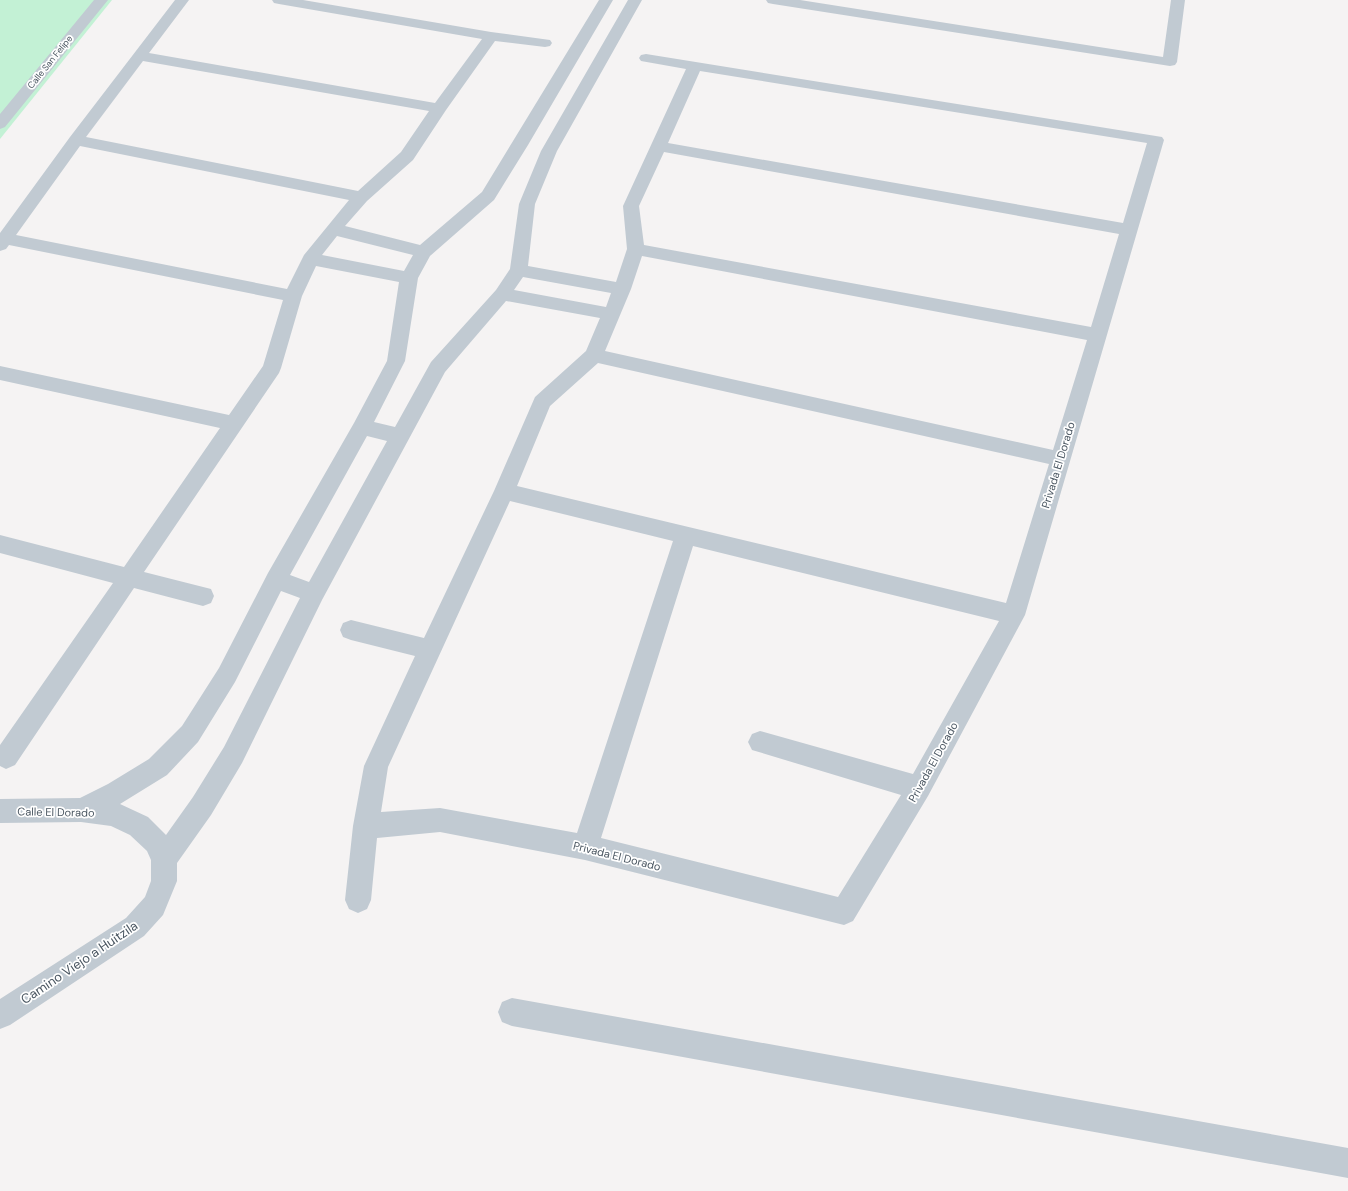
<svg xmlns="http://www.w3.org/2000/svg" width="1348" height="1191" font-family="'DM Sans',sans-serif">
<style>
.green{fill:#c3f1d5}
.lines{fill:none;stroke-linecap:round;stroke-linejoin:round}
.minor{fill:#c1cad2;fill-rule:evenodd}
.labels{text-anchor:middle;stroke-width:3.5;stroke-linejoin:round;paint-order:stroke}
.far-street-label{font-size:9px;fill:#4a5661;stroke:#fff}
.street-label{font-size:11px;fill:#4a5661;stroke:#fff}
.near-street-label{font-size:13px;fill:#4a5661;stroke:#fff}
</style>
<rect width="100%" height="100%" fill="#f5f3f3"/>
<path class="green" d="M 0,0 L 112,0 L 0,139 Z"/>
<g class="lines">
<path class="minor" d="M 94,0 L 108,0 L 5,127 L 0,129 L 0,114 Z
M 175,0 L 189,0 L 149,53 L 435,103 L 482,39 L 279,4 L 274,3 L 272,0 L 303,0 L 491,32 L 550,40 L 552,43 L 550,46 L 545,47 L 495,41 L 446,110 L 413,160 L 367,201 L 345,226 L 420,245 L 482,192 L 599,0 L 613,0 L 528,145 L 494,200 L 430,256 L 418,278 L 405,361 L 374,422 L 395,427 L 431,362 L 496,290 L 510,269 L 519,204 L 541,151 L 628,0 L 642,0 L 557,151 L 535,204 L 528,266 L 616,282 L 627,249 L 623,206 L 686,69 L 641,61 L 639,58 L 641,55 L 646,54 L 1162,137 L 1164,140 L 1025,615 L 928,796 L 853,921 L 844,925 L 585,860 L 440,832 L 377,838 L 371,900 L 367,909 L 358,913 L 349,909 L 345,900 L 353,826 L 364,766 L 415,656 L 351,640 L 343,637 L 340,630 L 343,623 L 351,620 L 424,638 L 494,491 L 535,397 L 586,351 L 600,318 L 506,301 L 445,372 L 322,600 L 242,763 L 211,815 L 177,863 L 177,881 L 163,915 L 144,936 L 10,1025 L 0,1029 L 0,999 L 126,918 L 145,897 L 151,881 L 151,860 L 147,851 L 130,835 L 111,826 L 81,822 L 0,823 L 0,799 L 80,798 L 108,784 L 149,759 L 182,726 L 219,668 L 268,573 L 354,423 L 387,361 L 399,282 L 316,266 L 302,296 L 281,368 L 279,373 L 144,572 L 211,589 L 214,596 L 211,603 L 203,606 L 134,588 L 15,765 L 6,769 L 0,766 L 0,745 L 113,583 L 0,553 L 0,535 L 124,567 L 220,428 L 0,380 L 0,366 L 229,415 L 263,366 L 283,300 L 9,245 L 6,249 L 0,251 L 0,233 L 70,137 ZM 143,61 L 429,111 L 401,152 L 358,191 L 86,137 ZM 700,71 L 1147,143 L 1123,223 L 668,143 ZM 80,146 L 349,200 L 304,255 L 287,289 L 16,235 ZM 664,152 L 1119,234 L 1091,327 L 644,245 L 639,206 ZM 337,236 L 413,255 L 404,271 L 322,255 ZM 642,256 L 1087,340 L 1053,450 L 605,351 L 631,289 ZM 523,277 L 611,293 L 606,307 L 514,290 ZM 598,363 L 1049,464 L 1006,603 L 517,486 L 550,406 ZM 367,436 L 387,441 L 309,582 L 290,575 ZM 510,501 L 673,541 L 577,833 L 440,808 L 381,812 L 388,767 ZM 693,546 L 999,621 L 913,774 L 760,731 L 752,734 L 748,742 L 752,750 L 901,795 L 838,897 L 601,838 ZM 281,591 L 300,598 L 224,747 L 193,797 L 166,835 L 148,817 L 120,804 L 167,775 L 198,742 L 235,682 Z
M 766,0 L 800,0 L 1163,57 L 1171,0 L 1185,0 L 1177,62 L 1175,65 L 1170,66 L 773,4 L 768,3 Z
M 512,998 L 1348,1148 L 1348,1178 L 512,1026 L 502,1022 L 498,1012 L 502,1002 Z"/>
</g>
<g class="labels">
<g class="far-street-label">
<text transform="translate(50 62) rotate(-51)" y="3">Calle San Felipe</text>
</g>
<g class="street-label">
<text transform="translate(1058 465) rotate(-73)" y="4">Privada El Dorado</text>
<text transform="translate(933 762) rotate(-61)" y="4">Privada El Dorado</text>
<text transform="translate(56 812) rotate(1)" y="4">Calle El Dorado</text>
<text transform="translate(617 856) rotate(14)" y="4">Privada El Dorado</text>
</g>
<g class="near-street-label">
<text transform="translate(79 962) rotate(-34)" y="5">Camino Viejo a Huitzila</text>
</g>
</g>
</svg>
